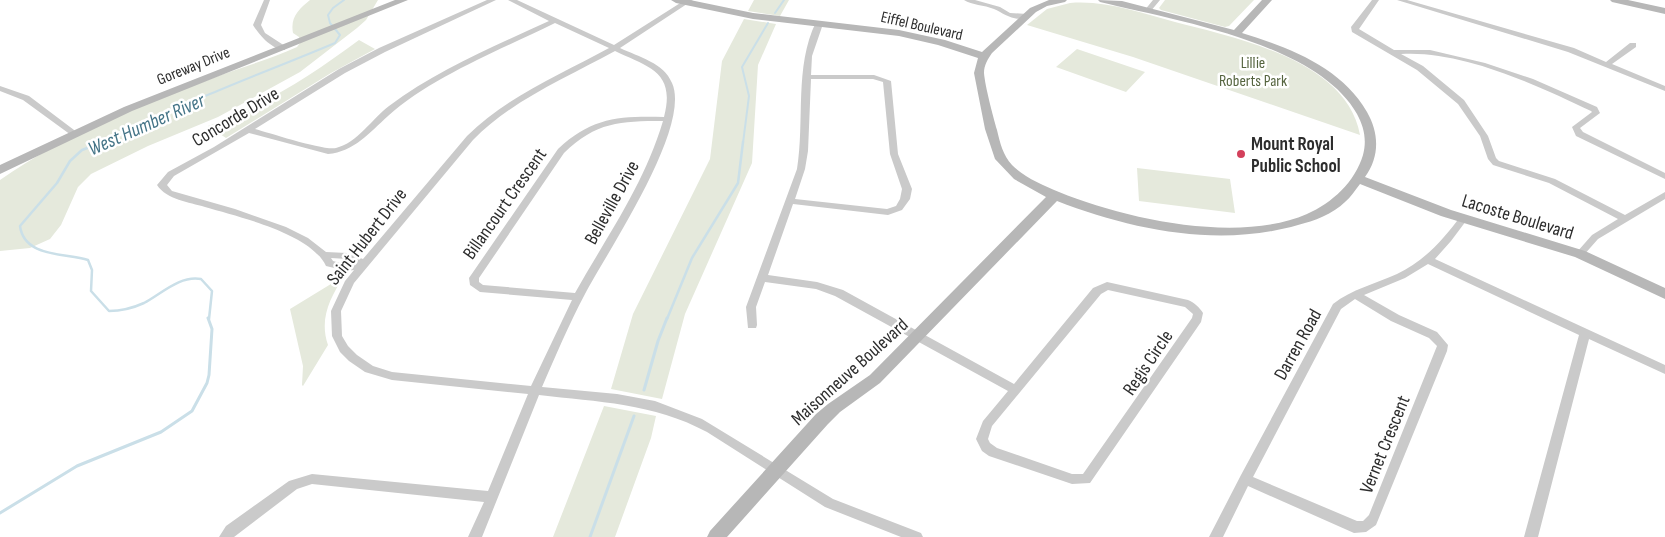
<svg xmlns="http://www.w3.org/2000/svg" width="1665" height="537" font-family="'Sofia Sans Condensed',sans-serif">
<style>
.green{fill:#e5e9dc}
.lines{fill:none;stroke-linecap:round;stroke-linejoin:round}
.stream-far2{stroke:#cadfe8;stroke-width:2}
.stream-far1{stroke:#cadfe8;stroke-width:2.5}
.stream{stroke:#cadfe8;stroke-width:3}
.street{fill:#cacaca;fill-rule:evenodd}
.secondary{fill:#b7b7b7;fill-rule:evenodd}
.poi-dot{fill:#d3405b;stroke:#fff;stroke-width:2}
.labels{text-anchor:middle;stroke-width:5;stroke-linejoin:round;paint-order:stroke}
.far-street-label{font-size:16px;fill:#2d2d2d;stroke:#fff}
.far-park-label{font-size:16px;fill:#55643f;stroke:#fff}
.street-label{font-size:19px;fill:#2d2d2d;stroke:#fff}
.poi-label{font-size:19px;font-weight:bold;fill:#2d2d2d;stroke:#fff;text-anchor:start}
.water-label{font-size:20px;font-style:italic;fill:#447487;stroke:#fff}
</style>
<rect width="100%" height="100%" fill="#fff"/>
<path class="green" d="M 310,0 L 378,0 L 366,20 L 357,28 L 300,72 L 218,117 L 148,146 L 91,174 L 78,187 L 61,225 L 50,239 L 30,248 L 0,251 L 0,180 C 67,133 145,104 221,75 C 246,66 273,58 297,47 L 300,43 L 299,37 L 293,33 C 290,17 299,9 310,0 Z
M 754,0 L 789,0 L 780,16 L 748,11 Z
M 1165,0 L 1254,0 L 1229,26 L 1225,27 L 1161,10 L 1159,8 Z
M 1070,3 C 1106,0 1141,13 1175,22 C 1236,38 1347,60 1360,135 L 1133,57 L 1027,25 L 1047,9 Z
M 744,19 L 776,24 L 758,65 L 752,163 L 685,314 L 662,399 L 611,389 L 633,314 L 710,159 L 722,61 Z
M 359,40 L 375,49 L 331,73 L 226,138 L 208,126 C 264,106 312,75 359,40 Z
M 1077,49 L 1145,72 L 1126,92 L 1056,67 Z
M 1137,168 L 1230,179 L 1235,213 L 1139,201 Z
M 344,276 C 330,298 319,319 328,345 L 303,386 L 302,385 L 303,366 L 290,309 Z
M 604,406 L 656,416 L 651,438 L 615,537 L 553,537 Z"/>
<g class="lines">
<path class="stream-far2" d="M 775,13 L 784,0
M 100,143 C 139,128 176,107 215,92 C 255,75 295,60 335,43 L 340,35 L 330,23 L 328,15 L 333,8 L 344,0
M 743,143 L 749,96 L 742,67 L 768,23"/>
<path class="stream-far1" d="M 103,142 L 82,150 L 70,161 L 57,183 L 20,226 C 24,257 64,253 88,260 L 92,270 L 91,291 L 109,311 C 121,311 133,308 144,303 C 161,294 180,275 201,279 L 212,291 L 209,319
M 667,319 L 692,258 L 738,183 L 743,142"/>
<path class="stream" d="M 644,390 L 658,341 L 667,318
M 0,513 L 77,466 L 161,432 L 192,411 L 207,383 L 209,375 L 212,329 L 208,318
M 590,537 L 634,416"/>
<path class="street" d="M 264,0 L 270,0 L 261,25 L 265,33 L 285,46 L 285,50 C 272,50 259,35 253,25 Z
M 487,0 L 496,0 L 385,52 L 345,73 L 255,129 C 270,133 324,151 336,148 C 357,143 372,119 389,106 C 437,70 495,46 549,21 L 508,0 L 517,0 L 614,45 L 685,0 L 693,0 L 620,48 C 639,57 664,63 672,83 C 692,127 607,252 585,294 C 569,324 556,355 542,387 L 617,394 L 655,401 L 702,419 L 833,499 L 921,533 L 923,537 L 901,537 L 825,507 L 707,432 C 653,403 598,402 539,395 L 482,537 L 468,537 L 484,502 L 312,484 L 297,489 L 234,537 L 219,537 L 226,526 L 289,481 L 312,474 L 488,491 L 528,394 L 392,380 L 365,372 L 349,361 L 340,352 L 332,336 L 331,311 L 345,281 L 354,270 L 347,271 L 326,266 C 324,262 321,257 317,254 C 294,230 236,216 205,207 C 189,202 167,200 157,185 L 168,172 L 214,147 L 339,69 L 379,48 ZM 555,23 L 609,48 C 560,75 506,97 467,136 L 363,259 L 347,253 L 326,252 L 308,238 L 286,227 L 235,209 L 172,191 L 167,185 L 174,176 L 249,133 L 328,154 C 354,152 370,132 388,116 C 431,77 502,49 555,23 ZM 615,51 C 648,67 676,71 664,117 C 620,116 592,117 558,149 L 469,278 L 470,285 L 480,292 L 572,300 L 531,386 L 392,372 L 373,366 L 357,355 L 348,346 L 342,336 L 341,311 L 354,283 L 473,140 C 512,100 566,78 615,51 ZM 663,121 C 644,185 607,236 575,293 L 483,285 L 479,282 L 479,278 L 564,153 C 596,122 620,121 663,121 ZM 331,258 L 347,259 L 355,263 L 347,265 L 333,261 Z
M 964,0 L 975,0 L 1000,7 L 1010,13 L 1027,14 L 1031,16 C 1017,24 1005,14 994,9 C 984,5 972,5 964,0 Z
M 1153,0 L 1160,0 L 1150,12 L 1146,12 L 1144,11 Z
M 1372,0 L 1379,0 L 1359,29 L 1394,50 L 1430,50 L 1485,63 L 1533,79 L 1597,107 L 1600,113 L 1580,128 L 1583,132 L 1665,173 L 1665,179 L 1576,136 L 1572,127 L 1592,112 L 1591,111 C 1537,85 1461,50 1401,54 L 1423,66 L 1464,100 L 1488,136 L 1496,158 L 1499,161 L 1555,179 L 1625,215 L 1665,192 L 1665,199 L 1598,239 L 1583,256 L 1577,256 L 1575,254 L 1577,252 L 1592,235 L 1618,219 L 1549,183 L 1493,165 L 1488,159 L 1480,136 L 1458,104 L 1417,70 L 1352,32 L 1351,27 Z
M 1397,0 L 1407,0 L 1574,48 L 1606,62 L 1630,43 L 1636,43 L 1636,47 L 1612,64 L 1665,86 L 1665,91 L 1568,52 Z
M 816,22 L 823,24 L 812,56 L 811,75 L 874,75 L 891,81 L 898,154 L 912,189 L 910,199 L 902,210 L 888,215 L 793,204 L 768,275 L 817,282 L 843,290 L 1014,384 L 1093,288 L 1107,282 L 1188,300 C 1194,302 1200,308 1203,313 L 1201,322 L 1090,483 L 1072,484 L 989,456 L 982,451 L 976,439 L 983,421 L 1008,391 L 835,296 L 816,289 L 765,282 L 756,307 L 757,325 L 756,328 L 748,328 L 746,307 L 797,169 C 805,121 794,67 816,22 ZM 811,79 L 873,79 L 883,82 L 890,154 L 902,189 L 900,199 L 896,206 L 887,209 L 795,199 L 805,169 L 808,151 ZM 1108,290 L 1185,307 L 1193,314 L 1192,318 L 1083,474 L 1072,474 L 997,448 L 990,443 L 988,439 L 992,426 L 1101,294 Z
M 0,86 L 29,96 L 78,133 L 77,135 L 71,135 L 23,100 L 0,91 Z
M 1463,216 L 1468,219 L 1466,221 L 1451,241 L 1435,259 L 1665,365 L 1665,374 L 1589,339 L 1538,537 L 1524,537 L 1579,335 L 1428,264 L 1405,278 L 1364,295 L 1399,315 L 1437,332 L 1448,345 L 1447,351 L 1376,525 L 1366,532 L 1354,533 L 1248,486 L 1223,537 L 1209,537 L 1241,475 L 1333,304 C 1352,289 1375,284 1397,274 C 1423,262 1443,240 1460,217 ZM 1355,299 L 1391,321 L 1429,338 L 1437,346 L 1369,515 L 1363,521 L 1357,521 L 1253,477 L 1341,309 Z"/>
<path class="secondary" d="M 395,0 L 408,0 L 132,111 L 0,174 L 0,165 L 124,107 Z
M 671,0 L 690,0 L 753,13 L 899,30 L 945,40 L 982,52 L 1030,8 L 1049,0 L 1067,0 L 1065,2 L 1047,6 L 1036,12 L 992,53 C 988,59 984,65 984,73 C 985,86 993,116 997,130 C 1000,143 1003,155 1012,165 C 1025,178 1043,185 1059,192 C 1125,219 1238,244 1307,214 C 1332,203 1355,182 1363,155 C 1367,140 1364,127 1357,114 C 1317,43 1174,20 1100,2 L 1098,0 L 1122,1 L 1234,30 L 1262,0 L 1272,0 L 1242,33 C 1290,48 1341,67 1367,112 C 1379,133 1380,156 1365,177 L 1451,210 L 1585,251 L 1665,288 L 1665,299 L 1575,257 L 1441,216 L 1360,184 C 1355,190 1351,197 1345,202 C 1333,214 1314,221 1298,225 C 1219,248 1132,230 1057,201 L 880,383 L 840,412 L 828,424 L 727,537 L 707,537 L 710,531 L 816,414 L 828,404 L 870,375 L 1046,197 L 1014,179 L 995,159 L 985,129 L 974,73 L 978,58 L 938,45 L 899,36 L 753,19 L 676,3 Z
M 1610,0 L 1628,0 L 1665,8 L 1665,14 L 1612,2 Z"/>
</g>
<circle class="poi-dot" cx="1241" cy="154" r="5"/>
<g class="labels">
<g class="far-street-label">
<text transform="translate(922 25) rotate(13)" y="6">Eiffel Boulevard</text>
<text transform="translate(193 65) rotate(-22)" y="6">Goreway Drive</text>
</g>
<g class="far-park-label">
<text x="1253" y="68">Lillie<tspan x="1253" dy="18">Roberts Park</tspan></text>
</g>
<g class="street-label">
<text transform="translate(235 116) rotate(-31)" y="7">Concorde Drive</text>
<text transform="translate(611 202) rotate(-61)" y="7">Belleville Drive</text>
<text transform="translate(504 203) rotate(-55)" y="7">Billancourt Crescent</text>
<text transform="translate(1518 216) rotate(17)" y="7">Lacoste Boulevard</text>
<text transform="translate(366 236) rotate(-52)" y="7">Saint Hubert Drive</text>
<text transform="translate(1297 344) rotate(-61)" y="7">Darren Road</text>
<text transform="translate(1147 362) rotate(-56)" y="7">Regis Circle</text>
<text transform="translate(849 371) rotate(-42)" y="7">Maisonneuve Boulevard</text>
<text transform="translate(1384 444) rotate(-68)" y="7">Vernet Crescent</text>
</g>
<g class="poi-label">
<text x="1251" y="150">Mount Royal<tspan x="1251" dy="22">Public School</tspan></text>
</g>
<g class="water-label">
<text transform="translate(146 124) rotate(-24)" y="7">West Humber River</text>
</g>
</g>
</svg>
